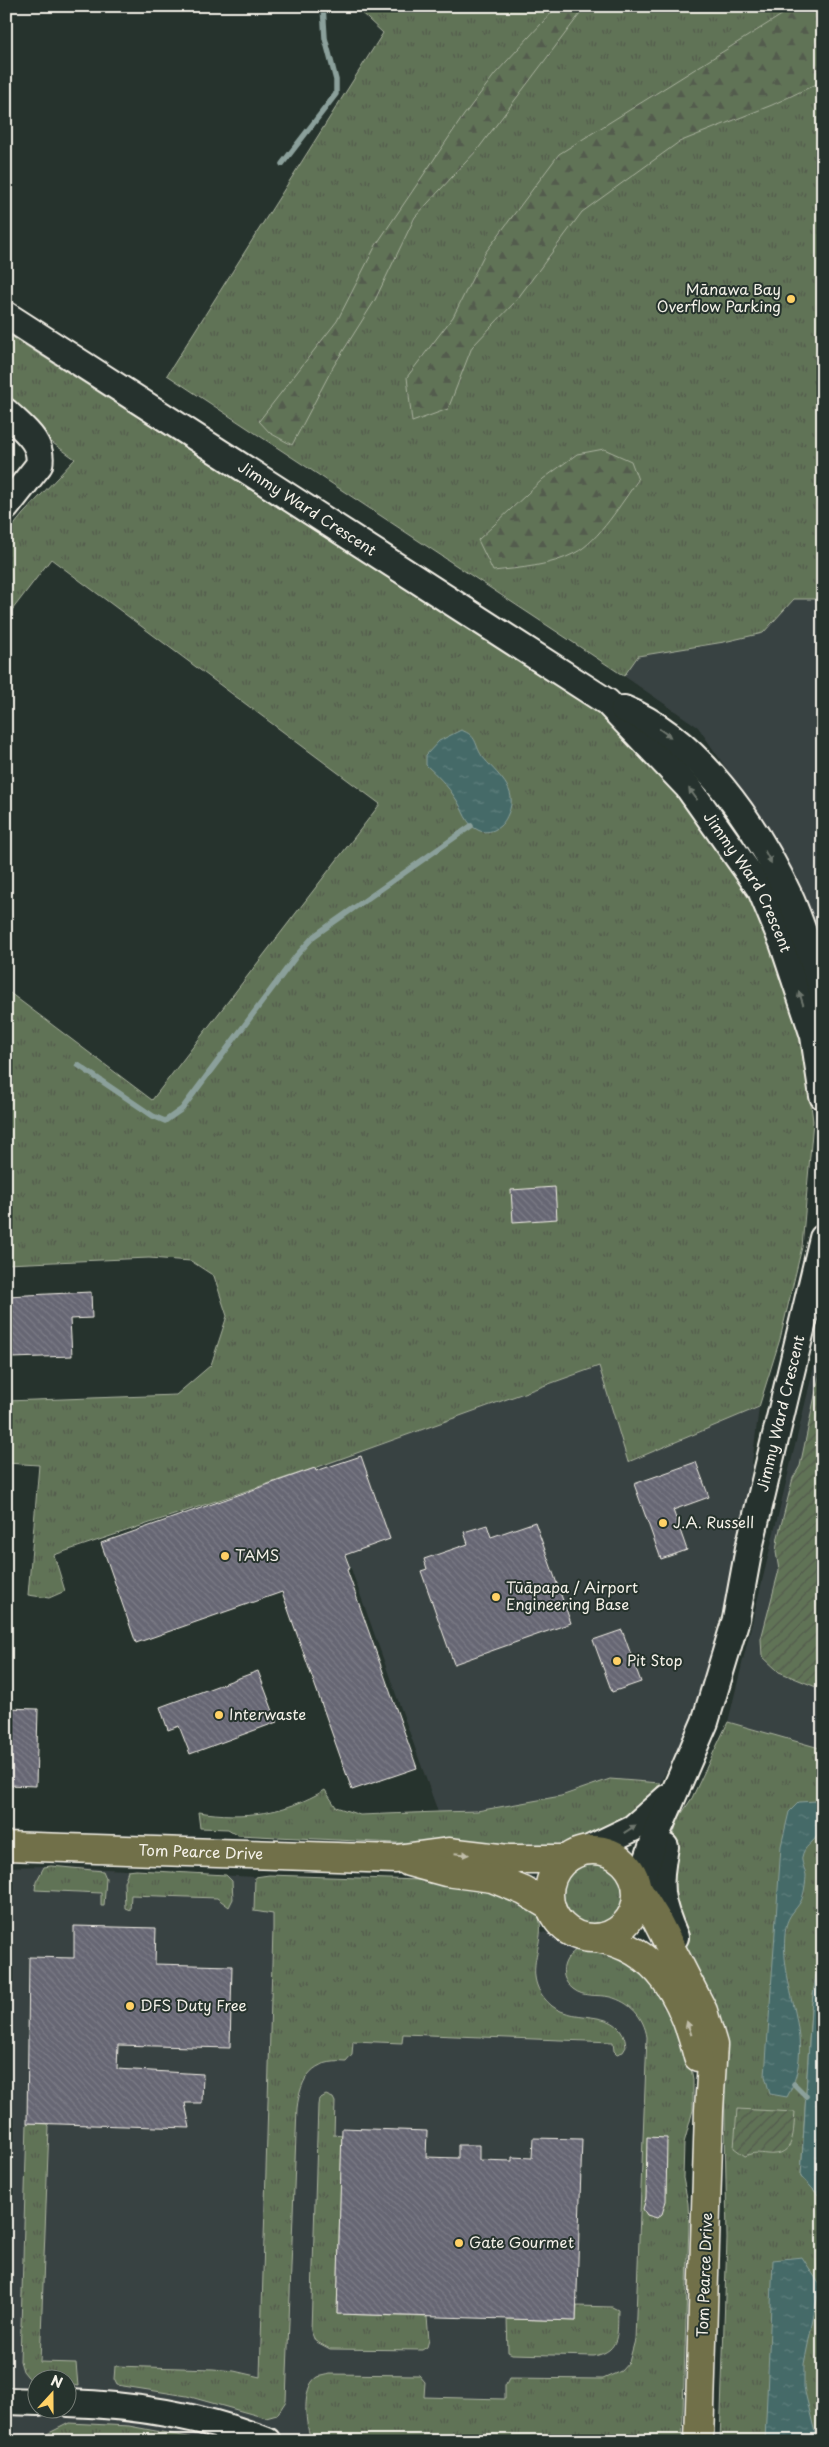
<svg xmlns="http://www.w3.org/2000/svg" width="829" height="2447" font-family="'Playpen Sans',sans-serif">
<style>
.built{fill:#394242;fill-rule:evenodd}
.grass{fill:url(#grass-tufts);stroke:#aab29f}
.forest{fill:url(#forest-firs);stroke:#aab29f}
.garden{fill:url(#garden-furrows);stroke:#aab29f}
.water{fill:url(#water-ripples);stroke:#8ba09b}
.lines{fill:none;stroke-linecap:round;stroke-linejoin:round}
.stream{stroke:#8ba09b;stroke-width:5.5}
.building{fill:url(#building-back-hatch);stroke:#f4f1e8}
.minor-casing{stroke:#f4f1e8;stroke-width:30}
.major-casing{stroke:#f4f1e8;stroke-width:31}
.minor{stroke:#26332d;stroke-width:26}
.major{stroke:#71704a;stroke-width:28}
.oneway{fill:#6e766e}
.oneway2{fill:#c0bda9}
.poi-dot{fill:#ffd166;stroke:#26332d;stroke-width:2}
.labels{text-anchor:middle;stroke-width:4;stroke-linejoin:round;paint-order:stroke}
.poi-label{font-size:15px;fill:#f4f1e8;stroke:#26332d;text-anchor:start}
.street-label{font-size:15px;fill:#f4f1e8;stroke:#26332d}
</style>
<defs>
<pattern id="grass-tufts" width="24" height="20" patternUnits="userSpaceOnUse" patternTransform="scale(1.25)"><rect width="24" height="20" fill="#607356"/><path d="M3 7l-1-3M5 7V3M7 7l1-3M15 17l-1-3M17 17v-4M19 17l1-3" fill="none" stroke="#535b4d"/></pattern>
<pattern id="forest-firs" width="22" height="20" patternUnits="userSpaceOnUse" patternTransform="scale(1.25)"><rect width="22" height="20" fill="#607356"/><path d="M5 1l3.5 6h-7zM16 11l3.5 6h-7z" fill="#535b4d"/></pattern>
<pattern id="garden-furrows" width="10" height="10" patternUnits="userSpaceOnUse" patternTransform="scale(1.25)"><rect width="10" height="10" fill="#607356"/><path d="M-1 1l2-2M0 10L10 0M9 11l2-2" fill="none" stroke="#535b4d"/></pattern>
<pattern id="water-ripples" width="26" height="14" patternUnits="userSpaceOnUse" patternTransform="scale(1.25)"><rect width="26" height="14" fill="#456a68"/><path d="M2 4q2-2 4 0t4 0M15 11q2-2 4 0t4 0" fill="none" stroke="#60807e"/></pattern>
<pattern id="building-back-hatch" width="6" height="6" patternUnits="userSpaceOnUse" patternTransform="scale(1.25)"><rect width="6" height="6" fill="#666673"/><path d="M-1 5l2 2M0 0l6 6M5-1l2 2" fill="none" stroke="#7c7c87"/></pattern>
</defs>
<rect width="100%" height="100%" fill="#26332d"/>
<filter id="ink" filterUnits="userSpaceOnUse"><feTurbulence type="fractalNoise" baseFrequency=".02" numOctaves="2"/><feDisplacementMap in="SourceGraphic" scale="10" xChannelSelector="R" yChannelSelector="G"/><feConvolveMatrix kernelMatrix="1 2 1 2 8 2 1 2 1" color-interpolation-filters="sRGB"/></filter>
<g filter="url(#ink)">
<path class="built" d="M 794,599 L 823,599 L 823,958 L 781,849 L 698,727 L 624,676 L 638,656 L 763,633 Z
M 823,1330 L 823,1749 L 728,1722 Z
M 600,1365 L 628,1461 L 759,1407 L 749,1488 L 729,1584 L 692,1722 L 660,1783 L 610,1779 L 561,1796 L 477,1811 L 438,1812 L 315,1468 Z
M 51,1866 L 255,1877 L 467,1881 L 539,1917 L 540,1931 L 585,1945 L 693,2079 L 693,2110 L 684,2143 L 683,2178 L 688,2203 L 689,2224 L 682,2441 L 6,2441 L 6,1867 ZM 38,2380 L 68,2380 L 68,2410 L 38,2410 Z"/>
<path class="grass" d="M 354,6 L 823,6 L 823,599 L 794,599 L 763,633 L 724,642 L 638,656 L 624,676 L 167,375 L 383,33 Z
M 6,333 L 618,725 L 701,814 L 751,898 L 790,995 L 808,1080 L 813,1121 L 802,1247 L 780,1339 L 759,1407 L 628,1462 L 599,1366 L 315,1468 L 54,1555 L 65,1591 L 49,1598 L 28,1595 L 39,1465 L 6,1463 L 6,1401 L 176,1395 L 211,1365 L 227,1316 L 214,1276 L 191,1261 L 149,1258 L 6,1264 L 6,990 L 152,1100 L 380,804 L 51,559 L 6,618 L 6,535 L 23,514 L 75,459 L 29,426 L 6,402 Z
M 728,1722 L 823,1749 L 823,1958 L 816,1976 L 811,2010 L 801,2176 L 823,2200 L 823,2441 L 720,2441 L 727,2239 L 724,2068 L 676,1935 L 669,1849 L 678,1819 L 692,1798 Z
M 610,1779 L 660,1783 L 645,1805 L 597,1837 L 555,1851 L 238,1835 L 228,1829 L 200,1828 L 198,1812 C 245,1819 284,1814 325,1790 L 336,1807 L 360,1815 L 438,1812 L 477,1811 L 561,1796 Z
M561 1893a32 32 0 1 1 64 0a32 32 0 1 1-64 0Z
M 51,1866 L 103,1871 L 106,1878 L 104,1906 L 101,1906 L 101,1893 L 35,1890 L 36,1882 L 44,1867 Z
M 136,1870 L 226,1875 L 232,1881 L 233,1899 L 229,1907 L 217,1898 L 131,1895 L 130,1910 L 125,1908 L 124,1882 L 128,1871 Z
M 269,1875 L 479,1882 L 537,1912 C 551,1942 515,1974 552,2006 C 576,2025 623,2005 626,2047 L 623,2052 L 617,2054 L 614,2051 L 613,2042 L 403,2034 L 402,2043 L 353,2041 L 352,2055 L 346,2062 C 312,2059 301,2077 297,2108 L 286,2401 L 277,2415 L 266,2418 L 187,2396 L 117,2385 L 114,2379 L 115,2366 L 213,2369 L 234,2371 L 260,2377 L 273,1929 L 273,1914 L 254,1911 L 255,1877 Z
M 585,1945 L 597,1945 L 653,1975 L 689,2057 L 693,2079 L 693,2110 L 684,2143 L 683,2178 L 688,2203 L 689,2224 L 682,2441 L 312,2441 C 305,2427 301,2387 317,2377 C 320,2376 326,2375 329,2374 L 419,2375 L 425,2382 L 424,2397 L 505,2399 L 505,2386 L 509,2378 L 603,2379 L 621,2371 L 629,2362 L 635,2340 L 647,2037 C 644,2017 630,2002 610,1997 C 598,1994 584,1998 573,1989 C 554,1974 566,1952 585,1945 Z
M 326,2095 L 333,2098 L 335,2102 L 334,2135 L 342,2136 L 337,2314 L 427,2317 L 429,2340 L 427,2347 L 422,2350 L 330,2349 L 315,2341 L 311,2331 L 318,2105 L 319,2099 Z
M 27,2123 L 48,2124 L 49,2127 L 40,2362 L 76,2363 L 78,2386 L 68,2385 L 68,2380 L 38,2380 L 37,2382 L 32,2382 L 23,2371 L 20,2361 Z
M 577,2306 L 612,2307 L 618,2310 C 617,2333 621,2351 594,2356 L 512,2354 L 508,2352 L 507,2319 L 576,2321 Z
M 69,2423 L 129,2426 L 188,2437 L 196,2441 L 33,2441 Z"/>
<path class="forest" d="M 554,6 L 586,6 L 478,149 L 415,217 L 375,300 L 333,367 L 292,445 L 270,433 L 259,421 L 337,321 L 376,245 L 464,115 L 495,74 L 553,11 Z
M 796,6 L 823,6 L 823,81 L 772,105 L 679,142 L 582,212 L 515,302 L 472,347 L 448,409 L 412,422 L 407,377 L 453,317 L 485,253 L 559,154 Z
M 604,449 L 631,461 L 638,480 C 622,502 599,541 575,553 C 550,566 520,568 493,571 L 478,540 L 543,479 L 577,454 Z"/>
<path class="garden" d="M 823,1358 L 823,1689 L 821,1689 L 779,1672 L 762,1656 L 761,1639 L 779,1570 L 776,1552 L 778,1537 L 793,1478 L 800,1466 Z
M 737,2109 L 795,2112 C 793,2131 796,2157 768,2154 C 758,2153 754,2152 745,2156 L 734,2148 Z"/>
<path class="water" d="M 461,730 C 478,736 474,744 482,756 C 496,774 520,789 508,814 C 505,821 502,825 496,829 C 491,832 483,833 478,830 C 466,825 463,809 456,799 C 448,786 437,775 426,765 L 426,755 L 439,741 Z
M 816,1801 C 818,1804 822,1807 823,1810 C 824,1815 819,1831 817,1836 C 812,1844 804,1846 802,1857 C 801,1862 805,1869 806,1875 C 806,1881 804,1895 801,1901 C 796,1910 788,1915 786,1927 C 776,1987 820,2038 787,2097 L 770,2094 L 765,2076 L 781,1846 L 789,1812 L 799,1802 Z
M 823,1958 L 823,2200 L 801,2176 L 811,2010 L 816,1976 Z
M 802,2257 L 820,2285 L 804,2364 L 804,2388 L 817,2441 L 765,2441 L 773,2260 Z"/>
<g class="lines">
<path class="stream" d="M 282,164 L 336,94 L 336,80 L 325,38 L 323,6
M 78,1065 L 153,1116 L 165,1121 L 182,1109 L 297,955 L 314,936 L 471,826
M 794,2084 L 806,2096"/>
</g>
<path class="building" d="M 555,1187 L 557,1219 L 513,1222 L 511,1190 Z
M 91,1292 L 92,1318 L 70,1319 L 72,1356 L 12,1358 L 10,1322 L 6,1322 L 6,1296 Z
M 361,1456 L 390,1539 L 345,1555 L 350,1568 L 347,1570 L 417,1768 L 352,1790 L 282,1592 L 136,1643 L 101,1543 L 315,1468 L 316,1471 Z
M 696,1462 L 709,1497 L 673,1510 L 687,1550 L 661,1559 L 634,1484 Z
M 535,1522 L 571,1623 L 454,1664 L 421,1571 L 427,1569 L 424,1559 L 468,1544 L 464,1532 L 487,1525 L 491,1537 Z
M 622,1630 L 641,1682 L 612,1692 L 593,1640 Z
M 258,1671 L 277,1722 L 190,1754 L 179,1726 L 168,1730 L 160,1707 Z
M 6,1708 L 38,1709 L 36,1786 L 6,1785 Z
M 74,1926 L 156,1928 L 155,1964 L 232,1966 L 230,2048 L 118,2045 L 117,2069 L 203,2074 L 202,2103 L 185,2103 L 190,2128 L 27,2123 L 29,1957 L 74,1958 Z
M 342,2128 L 427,2131 L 426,2157 L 458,2158 L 458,2145 L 479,2145 L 479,2160 L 512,2161 L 512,2157 L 532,2158 L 533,2138 L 582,2139 L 576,2321 L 337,2314 Z
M 647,2137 L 667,2138 L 666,2201 L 662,2214 L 657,2218 L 647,2215 L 643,2209 L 646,2198 Z"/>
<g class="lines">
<g class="minor-casing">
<g id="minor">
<path id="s1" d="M 6,315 L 607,702 L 688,787 L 761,890 L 783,943 L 814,1036 L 823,1096"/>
<path d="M 6,412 C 21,427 44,442 39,465 L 6,507"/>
<path d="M 624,709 C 697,738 757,826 789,896 C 803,926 812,960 823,992"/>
<path d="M 665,1847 C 657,1886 659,1901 675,1937"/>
<path d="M 587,1850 L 633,1828 L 667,1798"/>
<path id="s2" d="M 638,1889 L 656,1835 L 705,1722 L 736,1619 L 749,1548 L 823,1238"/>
<path d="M 6,2401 L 38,2402"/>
<path d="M 68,2403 C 135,2405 203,2416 267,2441"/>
</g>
</g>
<g class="major-casing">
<g id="major">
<path id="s3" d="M 6,1846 L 396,1859 L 448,1852 L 508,1859 L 566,1859"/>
<circle cx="593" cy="1894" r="44"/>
<path d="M 409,1862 L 446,1872 L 492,1878 L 524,1891 L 551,1907"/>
<path d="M 638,1890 L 656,1919 L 703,2011 L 713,2045 L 709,2110 L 699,2441"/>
<path d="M 596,1938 C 659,1948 684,2000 698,2057"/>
</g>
</g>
<use href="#minor" class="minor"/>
<use href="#major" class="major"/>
</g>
<defs><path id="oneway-solid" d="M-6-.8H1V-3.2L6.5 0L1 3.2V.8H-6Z" transform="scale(1.25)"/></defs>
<g class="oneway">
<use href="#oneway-solid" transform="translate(665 733) rotate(36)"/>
<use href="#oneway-solid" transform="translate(693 794) rotate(-126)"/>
<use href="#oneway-solid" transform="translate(768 857) rotate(62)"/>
<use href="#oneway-solid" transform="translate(801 998) rotate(-108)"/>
<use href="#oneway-solid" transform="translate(630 1829) rotate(-33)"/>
</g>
<g class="oneway2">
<use href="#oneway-solid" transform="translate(462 1854) rotate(6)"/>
<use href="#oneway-solid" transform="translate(689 2028) rotate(-109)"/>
</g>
</g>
<g class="poi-dot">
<circle cx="791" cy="299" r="5"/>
<circle cx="663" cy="1523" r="5"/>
<circle cx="225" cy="1556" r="5"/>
<circle cx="496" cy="1597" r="5"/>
<circle cx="617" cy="1661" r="5"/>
<circle cx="219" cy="1715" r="5"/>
<circle cx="130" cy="2006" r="5"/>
<circle cx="459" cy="2243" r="5"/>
</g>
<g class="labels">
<g class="poi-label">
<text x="781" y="295" text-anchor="end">Mānawa Bay<tspan x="781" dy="17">Overflow Parking</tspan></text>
<text x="673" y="1528">J.A. Russell</text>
<text x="235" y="1561">TAMS</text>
<text x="506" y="1593">Tūāpapa / Airport<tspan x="506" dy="17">Engineering Base</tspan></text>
<text x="627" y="1666">Pit Stop</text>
<text x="229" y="1720">Interwaste</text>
<text x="140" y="2011">DFS Duty Free</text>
<text x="469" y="2248">Gate Gourmet</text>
</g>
<g class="street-label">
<text dy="5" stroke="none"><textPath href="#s1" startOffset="358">Jimmy Ward Crescent</textPath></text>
<text dy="5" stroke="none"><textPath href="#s1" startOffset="945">Jimmy Ward Crescent</textPath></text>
<text dy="5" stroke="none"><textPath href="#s2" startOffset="498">Jimmy Ward Crescent</textPath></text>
<text dy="5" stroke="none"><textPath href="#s3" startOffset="195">Tom Pearce Drive</textPath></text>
<text transform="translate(705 2275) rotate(-88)" y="5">Tom Pearce Drive</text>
</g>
</g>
<rect width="829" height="2447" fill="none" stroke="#26332d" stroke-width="25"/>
<rect x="12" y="12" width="804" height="2422" fill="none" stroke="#f4f1e8" stroke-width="2" filter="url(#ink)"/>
<g transform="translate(52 2394) rotate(21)"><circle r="24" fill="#26332d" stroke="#787f78"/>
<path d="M0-4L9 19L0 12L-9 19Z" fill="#ffd166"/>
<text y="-8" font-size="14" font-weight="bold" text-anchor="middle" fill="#f4f1e8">N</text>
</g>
</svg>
